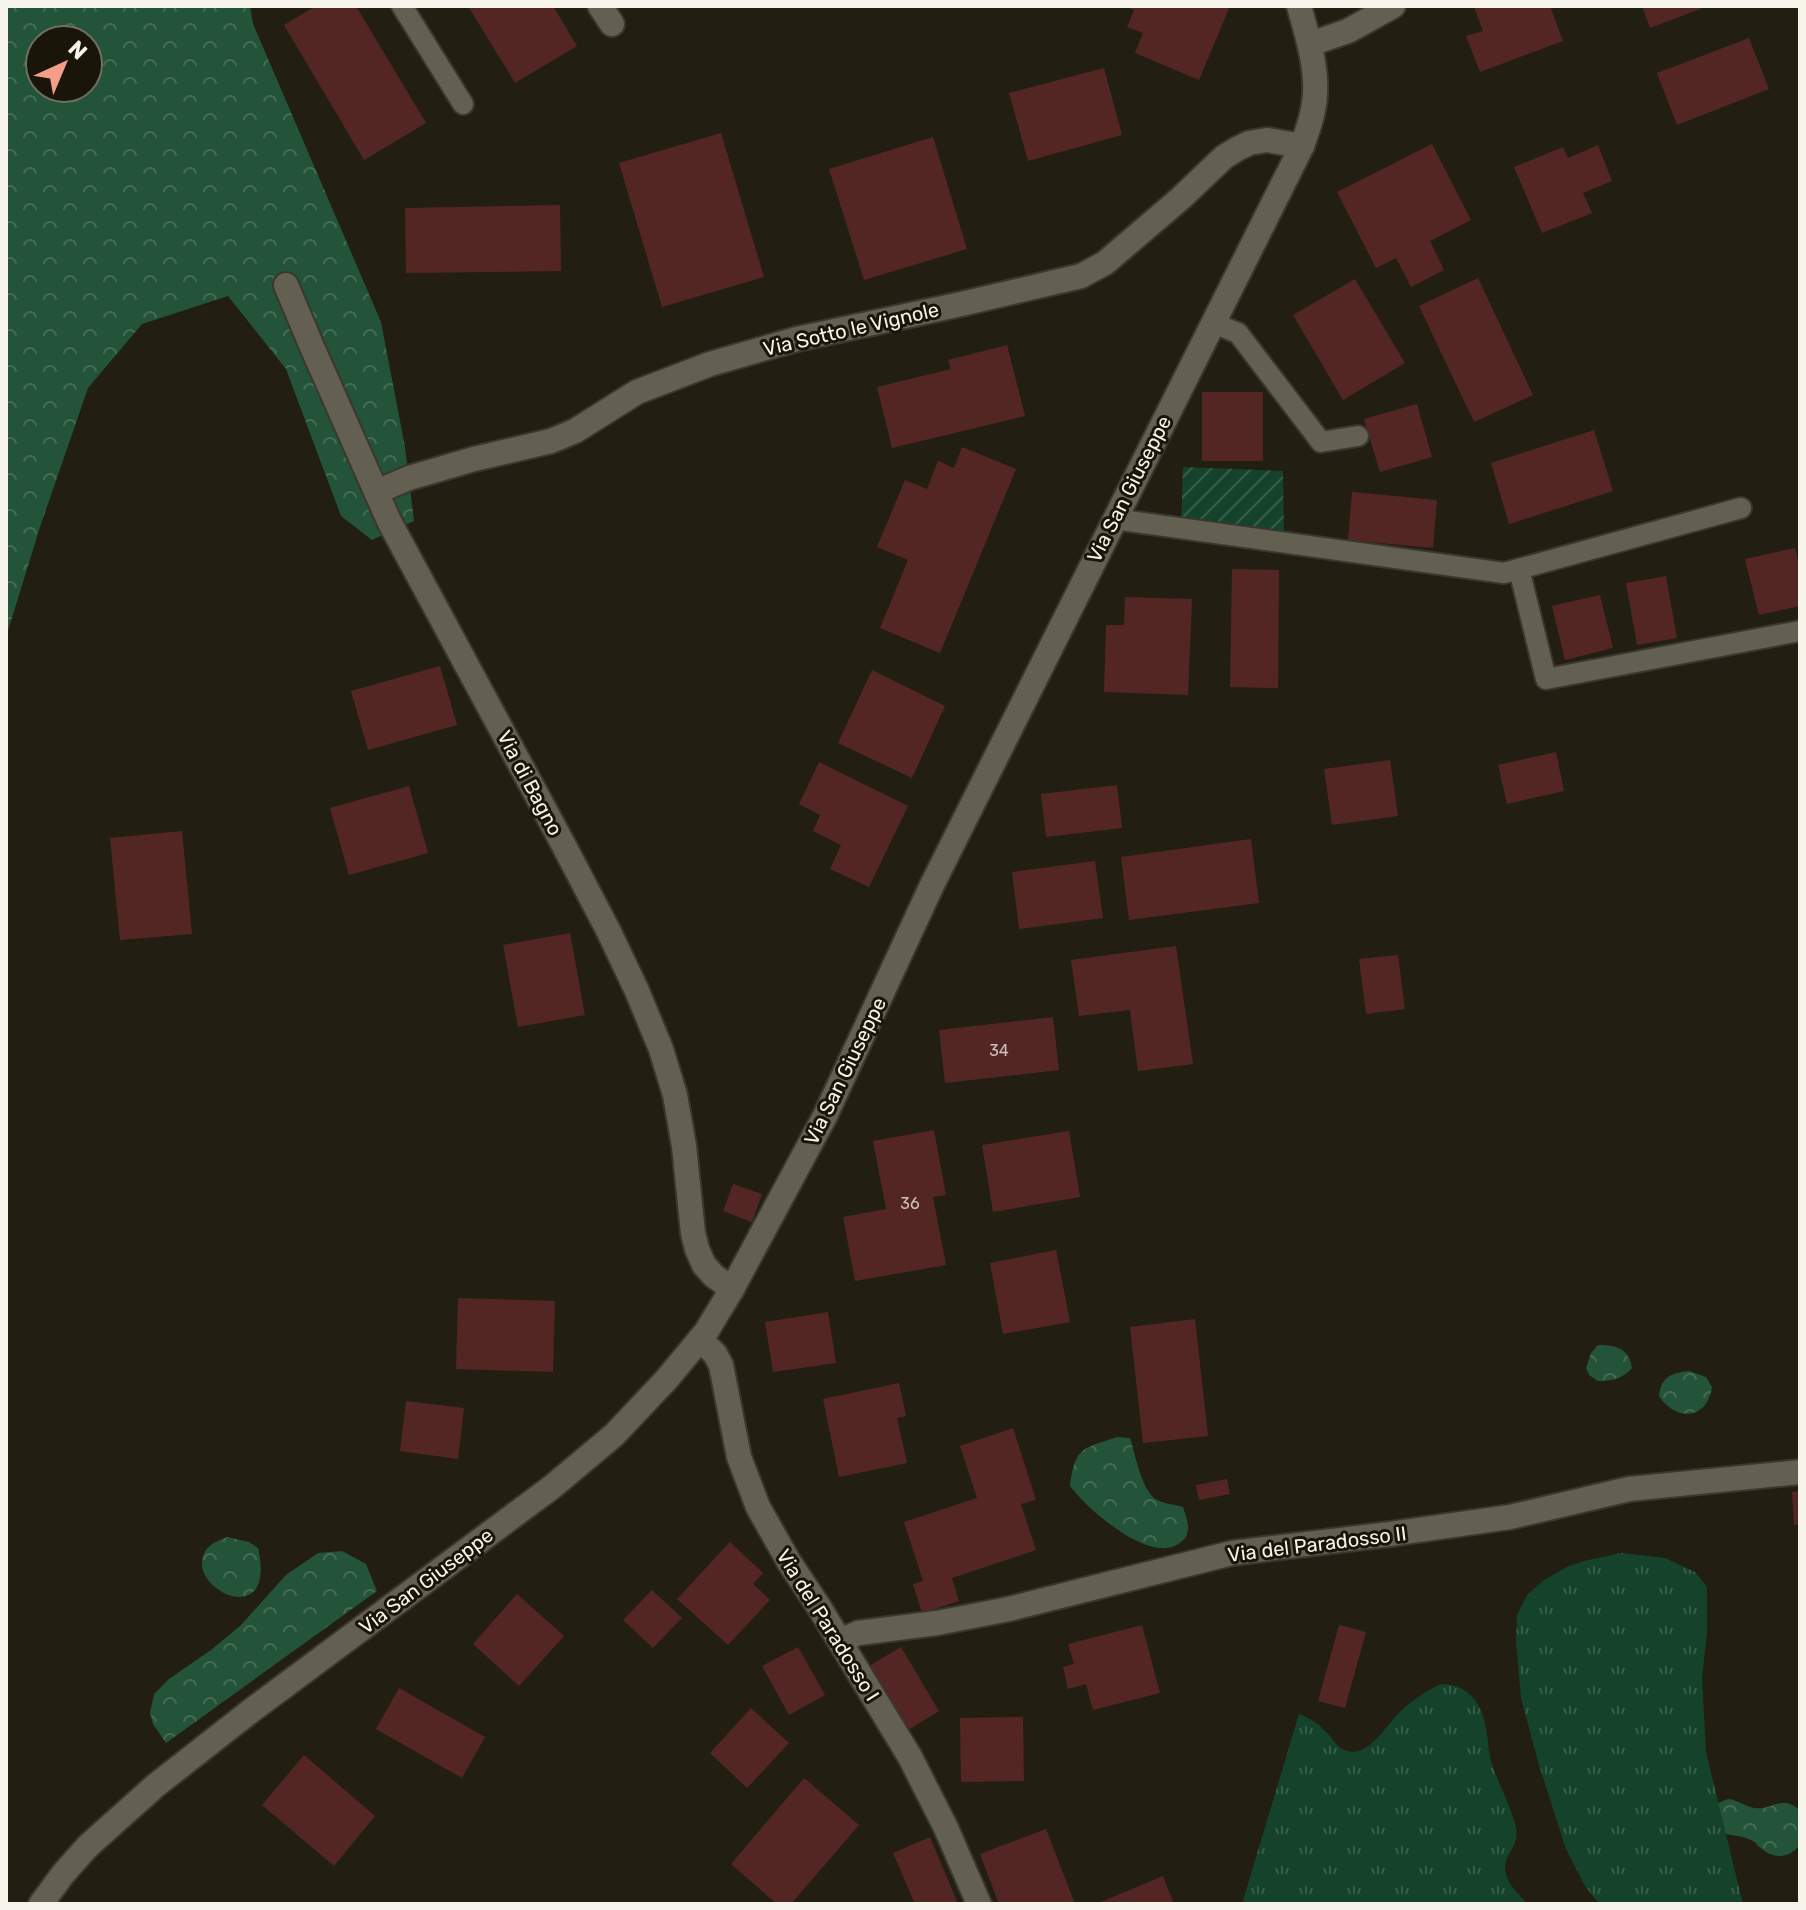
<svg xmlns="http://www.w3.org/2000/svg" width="1806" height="1910" font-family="Rubik,sans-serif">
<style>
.grass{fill:url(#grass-tufts)}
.forest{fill:url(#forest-crowns);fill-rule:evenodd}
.garden{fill:url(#garden-furrows)}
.building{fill:#542623}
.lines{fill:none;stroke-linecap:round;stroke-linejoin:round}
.service-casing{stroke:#3b3730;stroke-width:24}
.minor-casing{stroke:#3b3730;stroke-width:28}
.secondary-casing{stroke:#3b3730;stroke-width:28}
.service{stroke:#646051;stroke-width:20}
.minor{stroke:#646051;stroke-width:24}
.secondary{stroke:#646051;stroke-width:24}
.labels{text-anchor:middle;stroke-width:6;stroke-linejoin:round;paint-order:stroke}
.number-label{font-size:16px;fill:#cdc0b8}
.street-label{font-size:20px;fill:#f5f3ea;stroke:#191509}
</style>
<defs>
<pattern id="grass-tufts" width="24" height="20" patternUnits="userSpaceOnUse" patternTransform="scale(2)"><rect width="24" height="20" fill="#14422a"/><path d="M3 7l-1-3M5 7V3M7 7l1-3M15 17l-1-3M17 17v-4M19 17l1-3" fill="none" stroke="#375e49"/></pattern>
<pattern id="forest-crowns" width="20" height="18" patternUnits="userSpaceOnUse" patternTransform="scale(2)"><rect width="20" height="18" fill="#235338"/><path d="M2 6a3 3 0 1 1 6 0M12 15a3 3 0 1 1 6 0" fill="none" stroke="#446c55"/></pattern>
<pattern id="garden-furrows" width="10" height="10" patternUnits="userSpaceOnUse" patternTransform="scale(2)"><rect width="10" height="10" fill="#14422a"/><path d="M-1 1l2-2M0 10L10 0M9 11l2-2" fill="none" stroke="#375e49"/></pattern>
</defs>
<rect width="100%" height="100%" fill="#221f12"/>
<path class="grass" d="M 1621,1553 L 1665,1558 L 1695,1572 L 1707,1587 L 1707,1632 L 1702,1678 L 1706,1752 L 1743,1904 L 1599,1904 L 1585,1886 L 1566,1849 L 1539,1765 L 1521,1698 L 1516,1641 L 1517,1615 L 1527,1595 L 1544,1580 L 1567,1567 L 1584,1561 Z
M 1441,1684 C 1456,1684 1469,1690 1477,1703 C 1487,1718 1487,1740 1490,1757 C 1494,1779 1520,1819 1516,1839 C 1513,1853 1502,1857 1506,1874 C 1509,1887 1520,1894 1527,1904 L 1242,1904 L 1299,1714 C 1309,1718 1318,1723 1325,1731 C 1331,1736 1335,1745 1342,1749 C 1367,1762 1385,1726 1400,1712 C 1412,1700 1426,1691 1441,1684 Z"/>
<path class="forest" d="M 6,6 L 250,6 L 253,24 L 381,322 L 405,447 L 414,521 L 372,540 L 341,516 L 286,369 L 228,296 L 142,324 L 88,388 L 40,527 L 6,637 ZM 40,40 L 88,40 L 88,88 L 40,88 Z
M 1598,1345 C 1616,1345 1629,1348 1632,1368 C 1622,1379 1612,1381 1598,1381 L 1589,1375 L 1586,1368 L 1591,1353 Z
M 1689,1371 L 1706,1377 L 1712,1387 C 1707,1420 1676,1422 1659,1396 C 1661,1377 1671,1373 1689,1371 Z
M 1117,1437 L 1130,1438 C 1135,1454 1142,1492 1157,1500 C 1164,1504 1174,1504 1183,1507 C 1187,1520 1193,1532 1181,1542 C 1152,1567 1087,1509 1070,1486 C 1075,1446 1083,1449 1117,1437 Z
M 227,1537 L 249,1542 L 258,1548 C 278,1635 181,1587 206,1550 C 211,1543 220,1540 227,1537 Z
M 342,1551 L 366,1564 L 377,1591 L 166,1743 L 153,1724 L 150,1713 L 154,1694 L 169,1679 L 211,1650 L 240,1626 L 286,1575 L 318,1553 Z
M 1728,1799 C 1737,1800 1745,1806 1754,1808 C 1773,1811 1780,1794 1800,1810 L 1800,1845 C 1789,1858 1774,1860 1761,1848 C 1754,1843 1759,1844 1751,1840 C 1744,1836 1734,1836 1726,1834 L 1718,1803 Z"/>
<path class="garden" d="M 1183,467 L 1283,471 L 1284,536 L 1181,525 Z"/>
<path class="building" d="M 316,6 L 356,6 L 426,123 L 364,160 L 284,25 Z
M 468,6 L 553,6 L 577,46 L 515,83 Z
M 1125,6 L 1230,6 L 1199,80 L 1135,53 L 1143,33 L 1127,27 L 1134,10 Z
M 1476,6 L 1550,6 L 1563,41 L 1480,72 L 1466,36 L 1483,31 L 1474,7 Z
M 1642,6 L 1708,6 L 1650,28 Z
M 1749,38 L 1769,89 L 1677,125 L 1657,73 Z
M 1104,68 L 1122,135 L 1028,161 L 1009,93 Z
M 721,133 L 764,277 L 662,307 L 619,163 Z
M 933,137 L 967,249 L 864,280 L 829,169 Z
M 1432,144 L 1471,220 L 1430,241 L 1444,270 L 1411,287 L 1396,258 L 1376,268 L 1337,192 Z
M 1598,145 L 1612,181 L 1583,193 L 1592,213 L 1542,233 L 1514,167 L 1563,147 L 1568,158 Z
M 560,205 L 561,271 L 406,273 L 405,208 Z
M 1478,278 L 1533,395 L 1474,422 L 1419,306 Z
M 1355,279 L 1405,363 L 1343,400 L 1293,315 Z
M 1007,345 L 1025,416 L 892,448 L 877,387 L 951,369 L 948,360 Z
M 1202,392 L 1263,392 L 1263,461 L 1202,461 Z
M 1417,404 L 1432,457 L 1380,472 L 1364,419 Z
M 1594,430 L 1613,491 L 1509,524 L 1491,463 Z
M 962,447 L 1016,469 L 940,653 L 880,628 L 908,560 L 877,547 L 905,480 L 927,489 L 938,461 L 954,468 Z
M 1352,492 L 1437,500 L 1433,548 L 1348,540 Z
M 1795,548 L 1800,568 L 1800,606 L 1759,615 L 1745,559 Z
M 1232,569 L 1279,570 L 1278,688 L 1230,687 Z
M 1666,576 L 1677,638 L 1637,645 L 1626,583 Z
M 1600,595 L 1613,648 L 1565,660 L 1552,606 Z
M 1125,597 L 1192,599 L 1188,695 L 1104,692 L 1106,625 L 1124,625 Z
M 440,666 L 457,725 L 368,750 L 351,691 Z
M 872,670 L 945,706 L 912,778 L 838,743 Z
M 1556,752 L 1564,791 L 1507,804 L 1498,765 Z
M 1390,760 L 1398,816 L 1332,825 L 1324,769 Z
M 819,762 L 908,806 L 869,887 L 830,869 L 841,845 L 813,831 L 820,815 L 799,804 Z
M 1117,785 L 1122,828 L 1046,837 L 1041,794 Z
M 409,786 L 428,853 L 349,875 L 330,808 Z
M 182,831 L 192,934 L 120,940 L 110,838 Z
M 1251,839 L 1259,903 L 1129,920 L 1121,857 Z
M 1095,861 L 1103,918 L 1019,929 L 1012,872 Z
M 570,933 L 585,1015 L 518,1027 L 503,945 Z
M 1176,946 L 1193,1064 L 1138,1071 L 1130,1010 L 1079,1016 L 1071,960 Z
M 1398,955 L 1405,1009 L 1366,1014 L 1359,959 Z
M 1053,1017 L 1059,1070 L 945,1083 L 939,1030 Z
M 934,1130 L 946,1195 L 933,1197 L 946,1265 L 855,1281 L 843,1217 L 886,1209 L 873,1141 Z
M 1069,1131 L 1080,1197 L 993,1212 L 982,1145 Z
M 733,1184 L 762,1194 L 752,1222 L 723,1211 Z
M 1056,1250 L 1070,1322 L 1003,1334 L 990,1263 Z
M 458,1298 L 555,1301 L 553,1372 L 456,1369 Z
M 828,1312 L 836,1363 L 773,1372 L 765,1322 Z
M 1195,1319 L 1208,1436 L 1143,1443 L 1130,1327 Z
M 899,1383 L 906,1416 L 897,1418 L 907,1463 L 839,1477 L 823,1399 Z
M 406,1401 L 464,1408 L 458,1459 L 400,1451 Z
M 1013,1428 L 1036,1500 L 1021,1504 L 1036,1550 L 952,1578 L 959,1601 L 922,1613 L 913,1584 L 923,1581 L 904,1522 L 977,1498 L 960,1446 Z
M 1227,1479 L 1230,1494 L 1199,1500 L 1196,1485 Z
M 1800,1491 L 1800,1524 L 1794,1525 L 1792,1492 Z
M 730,1542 L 763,1573 L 753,1584 L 770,1600 L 728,1645 L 677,1599 Z
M 652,1590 L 682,1618 L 653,1648 L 623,1620 Z
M 517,1594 L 564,1636 L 519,1686 L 473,1644 Z
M 1142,1625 L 1160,1693 L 1093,1710 L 1086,1684 L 1068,1689 L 1063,1667 L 1074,1664 L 1068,1644 Z
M 1339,1625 L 1366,1632 L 1345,1708 L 1318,1701 Z
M 798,1647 L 825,1695 L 789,1715 L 762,1666 Z
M 901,1647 L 939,1711 L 908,1730 L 869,1666 Z
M 399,1688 L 485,1737 L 462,1778 L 376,1729 Z
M 751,1708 L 789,1743 L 747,1788 L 710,1753 Z
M 1023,1717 L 1024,1781 L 961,1782 L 960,1718 Z
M 304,1755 L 375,1816 L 334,1866 L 262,1805 Z
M 804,1778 L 859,1825 L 791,1904 L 777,1904 L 731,1864 Z
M 1046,1829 L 1075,1904 L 999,1904 L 980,1854 Z
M 930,1837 L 958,1904 L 915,1904 L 893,1853 Z
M 1163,1876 L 1174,1904 L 1096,1904 Z"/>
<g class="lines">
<g class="service-casing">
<path id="service" d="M 402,6 L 463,104
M 1213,323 L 1238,333 L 1321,442 L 1358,436
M 1114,519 L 1504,573 L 1741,508
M 1519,569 L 1546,679 L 1800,631"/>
</g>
<g class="minor-casing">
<path id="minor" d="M 600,6 L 612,24
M 1310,44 L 1348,31 L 1393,6
M 286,285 L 312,347 L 389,521 L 562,842 L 609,932 L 637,991 L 661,1049 L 675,1095 L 684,1146 L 693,1233 L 697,1249 L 704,1265 L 714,1276 L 732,1289
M 376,492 L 409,478 L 474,459 L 551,441 L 575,431 L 637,392 L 710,364 L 797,339 L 957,305 L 1081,276 L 1105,263 L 1119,251 L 1181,198 L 1224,157 L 1237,149 L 1249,143 L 1267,140 L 1302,146
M 700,1339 L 715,1354 L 721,1365 L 739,1457 L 758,1507 L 789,1562 L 819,1607 L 910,1757 L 946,1828 L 979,1904
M 840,1641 L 858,1633 L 937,1623 L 1009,1609 L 1232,1553 L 1390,1534 L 1510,1517 L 1629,1489 L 1800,1472"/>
</g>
<g class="secondary-casing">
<path id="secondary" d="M 41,1904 L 63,1874 L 88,1846 L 155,1786 L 252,1710 L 552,1487 L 614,1435 L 666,1380 L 706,1332 L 732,1289 L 825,1116 L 932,885 L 1302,146 C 1308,129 1314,113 1315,95 C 1317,65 1307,35 1299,6"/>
</g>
<use href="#service" class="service"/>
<use href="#minor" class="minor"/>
<use href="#secondary" class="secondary"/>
</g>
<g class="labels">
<g class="number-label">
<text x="999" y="1056">34</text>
<text x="910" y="1209">36</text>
</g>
<g class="street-label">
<text transform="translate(851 329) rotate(-13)" y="7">Via Sotto le Vignole</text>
<text transform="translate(1129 489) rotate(-63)" y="7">Via San Giuseppe</text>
<text transform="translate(530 783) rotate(62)" y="7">Via di Bagno</text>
<text transform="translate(845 1071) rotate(-64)" y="7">Via San Giuseppe</text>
<text transform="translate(1317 1544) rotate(-7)" y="7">Via del Paradosso II</text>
<text transform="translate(426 1581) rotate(-37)" y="7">Via San Giuseppe</text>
<text transform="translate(828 1625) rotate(58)" y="7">Via del Paradosso I</text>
</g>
</g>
<rect width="1806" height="1910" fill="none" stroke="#f5f3ea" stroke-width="16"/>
<g transform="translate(64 64) rotate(44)"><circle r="38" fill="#191509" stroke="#716e63" stroke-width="2"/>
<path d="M0-6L14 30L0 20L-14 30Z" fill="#f49e89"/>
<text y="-12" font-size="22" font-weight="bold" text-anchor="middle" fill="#f5f3ea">N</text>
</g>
</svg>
